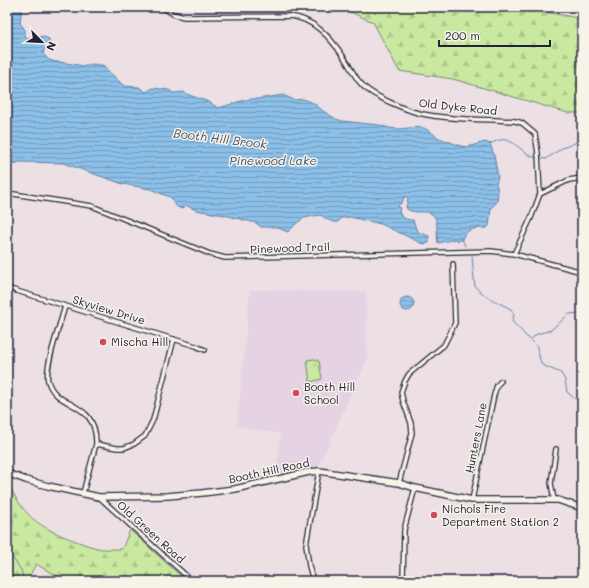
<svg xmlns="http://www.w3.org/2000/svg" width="589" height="588" font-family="Mali,sans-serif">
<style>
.built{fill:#e5d2e3}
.forest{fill:url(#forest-firs);stroke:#76866e}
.park{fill:url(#park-tufts);stroke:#76866e}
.water{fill:url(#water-rules);stroke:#6281a3}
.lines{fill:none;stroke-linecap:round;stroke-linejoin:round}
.stream{stroke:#6281a3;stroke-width:1}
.street-casing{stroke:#22223b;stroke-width:6}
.secondary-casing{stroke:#22223b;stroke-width:8}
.street{stroke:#f7f3e8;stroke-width:3.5}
.secondary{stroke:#f7f3e8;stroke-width:5.5}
.poi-dot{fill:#d1495b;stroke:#f7f3e8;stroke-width:1.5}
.labels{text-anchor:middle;stroke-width:3;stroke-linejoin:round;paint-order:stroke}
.street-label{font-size:11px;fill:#22223b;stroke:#f7f3e8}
.poi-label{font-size:11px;fill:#22223b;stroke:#f7f3e8;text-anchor:start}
.water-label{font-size:12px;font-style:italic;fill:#42516f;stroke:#f7f3e8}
</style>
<defs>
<pattern id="forest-firs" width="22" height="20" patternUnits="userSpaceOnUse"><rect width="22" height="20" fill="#cae9a0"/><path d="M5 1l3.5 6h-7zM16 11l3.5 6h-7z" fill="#adc88b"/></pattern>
<pattern id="park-tufts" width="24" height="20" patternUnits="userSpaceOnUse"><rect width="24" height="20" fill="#cae9a0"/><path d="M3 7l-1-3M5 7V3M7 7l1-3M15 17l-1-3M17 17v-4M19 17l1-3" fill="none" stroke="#adc88b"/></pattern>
<pattern id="water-rules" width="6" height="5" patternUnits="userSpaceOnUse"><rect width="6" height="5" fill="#8cc0e9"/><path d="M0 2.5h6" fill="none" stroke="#729cbe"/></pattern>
</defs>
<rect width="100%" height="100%" fill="#ece0e5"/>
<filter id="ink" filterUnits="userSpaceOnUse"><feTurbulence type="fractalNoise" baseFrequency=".025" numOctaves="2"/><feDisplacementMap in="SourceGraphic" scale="8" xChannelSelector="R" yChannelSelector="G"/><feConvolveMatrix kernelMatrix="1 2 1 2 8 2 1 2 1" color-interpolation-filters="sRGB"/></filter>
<g filter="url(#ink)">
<path class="built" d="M 250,290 L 366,292 L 367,360 L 318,467 L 276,476 L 280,434 L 237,426 Z"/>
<path class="forest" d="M 339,7 C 420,7 503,1 582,19 L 582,113 L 568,113 L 453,79 L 399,71 L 373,22 Z
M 7,480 C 22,515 38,527 73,540 C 81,543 89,546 97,548 C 104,550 114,549 122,549 L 130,530 L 186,581 L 66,581 L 36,564 L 27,581 L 7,575 Z"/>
<path class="park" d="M 314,359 L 319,361 L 322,379 L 310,382 L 307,360 Z"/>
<path class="water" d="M 7,7 L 22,7 L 20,23 L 25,30 L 25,36 L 29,39 L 32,40 L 42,36 L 49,39 L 49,43 L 45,47 L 43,54 L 49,60 L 56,62 L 60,62 L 84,66 L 91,64 L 102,65 L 124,86 L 139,87 L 146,92 L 153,88 L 169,90 L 173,93 L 184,92 L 186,94 L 209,102 L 218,108 C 227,106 249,97 257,99 L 283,95 L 294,100 L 303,99 L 309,101 L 315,104 L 323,111 L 336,119 L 342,121 L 379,125 L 389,128 L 399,129 L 417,127 L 424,128 L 429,131 L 439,138 L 461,146 L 467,147 L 485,142 L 490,144 L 494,155 L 498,177 L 496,183 L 498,191 L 497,202 L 491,208 L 489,226 L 487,228 C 475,228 467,228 462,239 L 458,241 L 455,239 L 438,243 C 436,234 439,221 433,215 C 426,208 414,216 406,208 L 408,198 L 405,196 L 402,202 L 398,206 L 400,208 L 399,211 C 401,218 406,220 413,220 L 416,229 L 420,233 L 429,236 L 429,243 L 423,244 L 381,224 L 350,217 L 341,218 L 338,222 C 331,223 326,218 320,215 L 304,218 L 298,222 L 288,232 L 276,227 L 261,227 L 256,223 L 224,215 L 196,210 L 185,205 L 182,209 C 176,207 174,205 172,198 L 150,189 L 123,184 L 63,163 L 19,162 L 15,164 L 10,164 L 7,167 Z
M400 304a7 7 0 1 1 14 0a7 7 0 1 1-14 0Z"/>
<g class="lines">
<path class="stream" d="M 489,144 C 493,143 497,140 501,140 C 513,137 524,156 537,158
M 540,158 L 546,159 L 562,148 L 573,144 L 582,138
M 462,239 L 465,246
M 472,256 L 474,280 L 475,287 L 487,297 L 511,309 L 514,315 L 512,321 L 526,336 L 534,343 L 537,347 L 540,360 L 542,365 L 561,373 L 565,380 L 567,392 L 582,405
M 531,339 L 537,334 L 551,330 L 569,314 L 582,313
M 7,509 L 9,514 L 13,519 L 12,527 L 10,529 L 7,528
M 7,536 L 12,539 L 9,548 L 10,554 L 21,570 L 24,581"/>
<g class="street-casing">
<path id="street" d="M 162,7 L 173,14 L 184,17 L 289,16 C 313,18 330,37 343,56 C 352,69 357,84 371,92 C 383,100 404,109 418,113 C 448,120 484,119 515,121 L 522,123 L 535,134 L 538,153 L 540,194
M 7,193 L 92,206 L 210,254 L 225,258 L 491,251 L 514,254 L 582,272
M 514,254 L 531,218 L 540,194 L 569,180 L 582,178
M 7,288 L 196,346 L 205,350
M 65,306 C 61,322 44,368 48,381 C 56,410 97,399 96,444 L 83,493
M 96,444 L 117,448 L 124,448 L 134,444 L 145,436 L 153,420 L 174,339
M 399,483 L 412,433 L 411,423 L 403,401 L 401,392 L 405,381 L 409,374 L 444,345 L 455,323 L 453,264
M 99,497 L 192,581
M 472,500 L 494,395 L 497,385 L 501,381
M 554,500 L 551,483 L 556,449
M 313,581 L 309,566 L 306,545 L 319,471
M 403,581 L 404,530 L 415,488"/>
</g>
<g class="secondary-casing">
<path id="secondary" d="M 7,473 L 26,480 L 48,486 L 99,497 L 167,496 L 202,493 L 235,489 L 309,472 L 319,471 L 399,483 L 415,488 L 472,500 L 558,500 L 582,508"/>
</g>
<use href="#street" class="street"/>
<use href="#secondary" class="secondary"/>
</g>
</g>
<g class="poi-dot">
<circle cx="103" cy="342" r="4"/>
<circle cx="296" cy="393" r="4"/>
<circle cx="434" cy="515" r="4"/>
</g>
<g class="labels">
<g class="street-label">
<text transform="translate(458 107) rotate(6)" y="4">Old Dyke Road</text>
<text transform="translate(290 248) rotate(-2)" y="4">Pinewood Trail</text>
<text transform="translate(109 310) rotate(17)" y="4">Skyview Drive</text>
<text transform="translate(476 438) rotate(-79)" y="4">Hunters Lane</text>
<text transform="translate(269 471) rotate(-12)" y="4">Booth Hill Road</text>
<text transform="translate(151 532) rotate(42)" y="4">Old Green Road</text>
</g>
<g class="poi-label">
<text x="111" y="346">Mischa Hill</text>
<text x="304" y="391">Booth Hill<tspan x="304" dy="13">School</tspan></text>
<text x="442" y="513">Nichols Fire<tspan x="442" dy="13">Department Station 2</tspan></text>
</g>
<g class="water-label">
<text transform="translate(220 139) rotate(7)" y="4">Booth Hill Brook</text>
<text x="273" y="165">Pinewood Lake</text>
</g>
</g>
<rect width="589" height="588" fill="none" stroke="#f7f3e8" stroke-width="24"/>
<rect x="12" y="12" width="565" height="564" fill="none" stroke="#22223b" stroke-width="1.5" filter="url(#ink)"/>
<g transform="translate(42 42) rotate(114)" stroke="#f7f3e8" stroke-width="3" paint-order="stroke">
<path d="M0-3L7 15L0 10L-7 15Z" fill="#22223b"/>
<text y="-6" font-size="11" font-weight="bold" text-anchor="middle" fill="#22223b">N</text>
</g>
<path d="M439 40v6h111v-6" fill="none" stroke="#22223b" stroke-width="2"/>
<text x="445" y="40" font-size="12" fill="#22223b" stroke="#f7f3e8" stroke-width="3" paint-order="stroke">200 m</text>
</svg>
